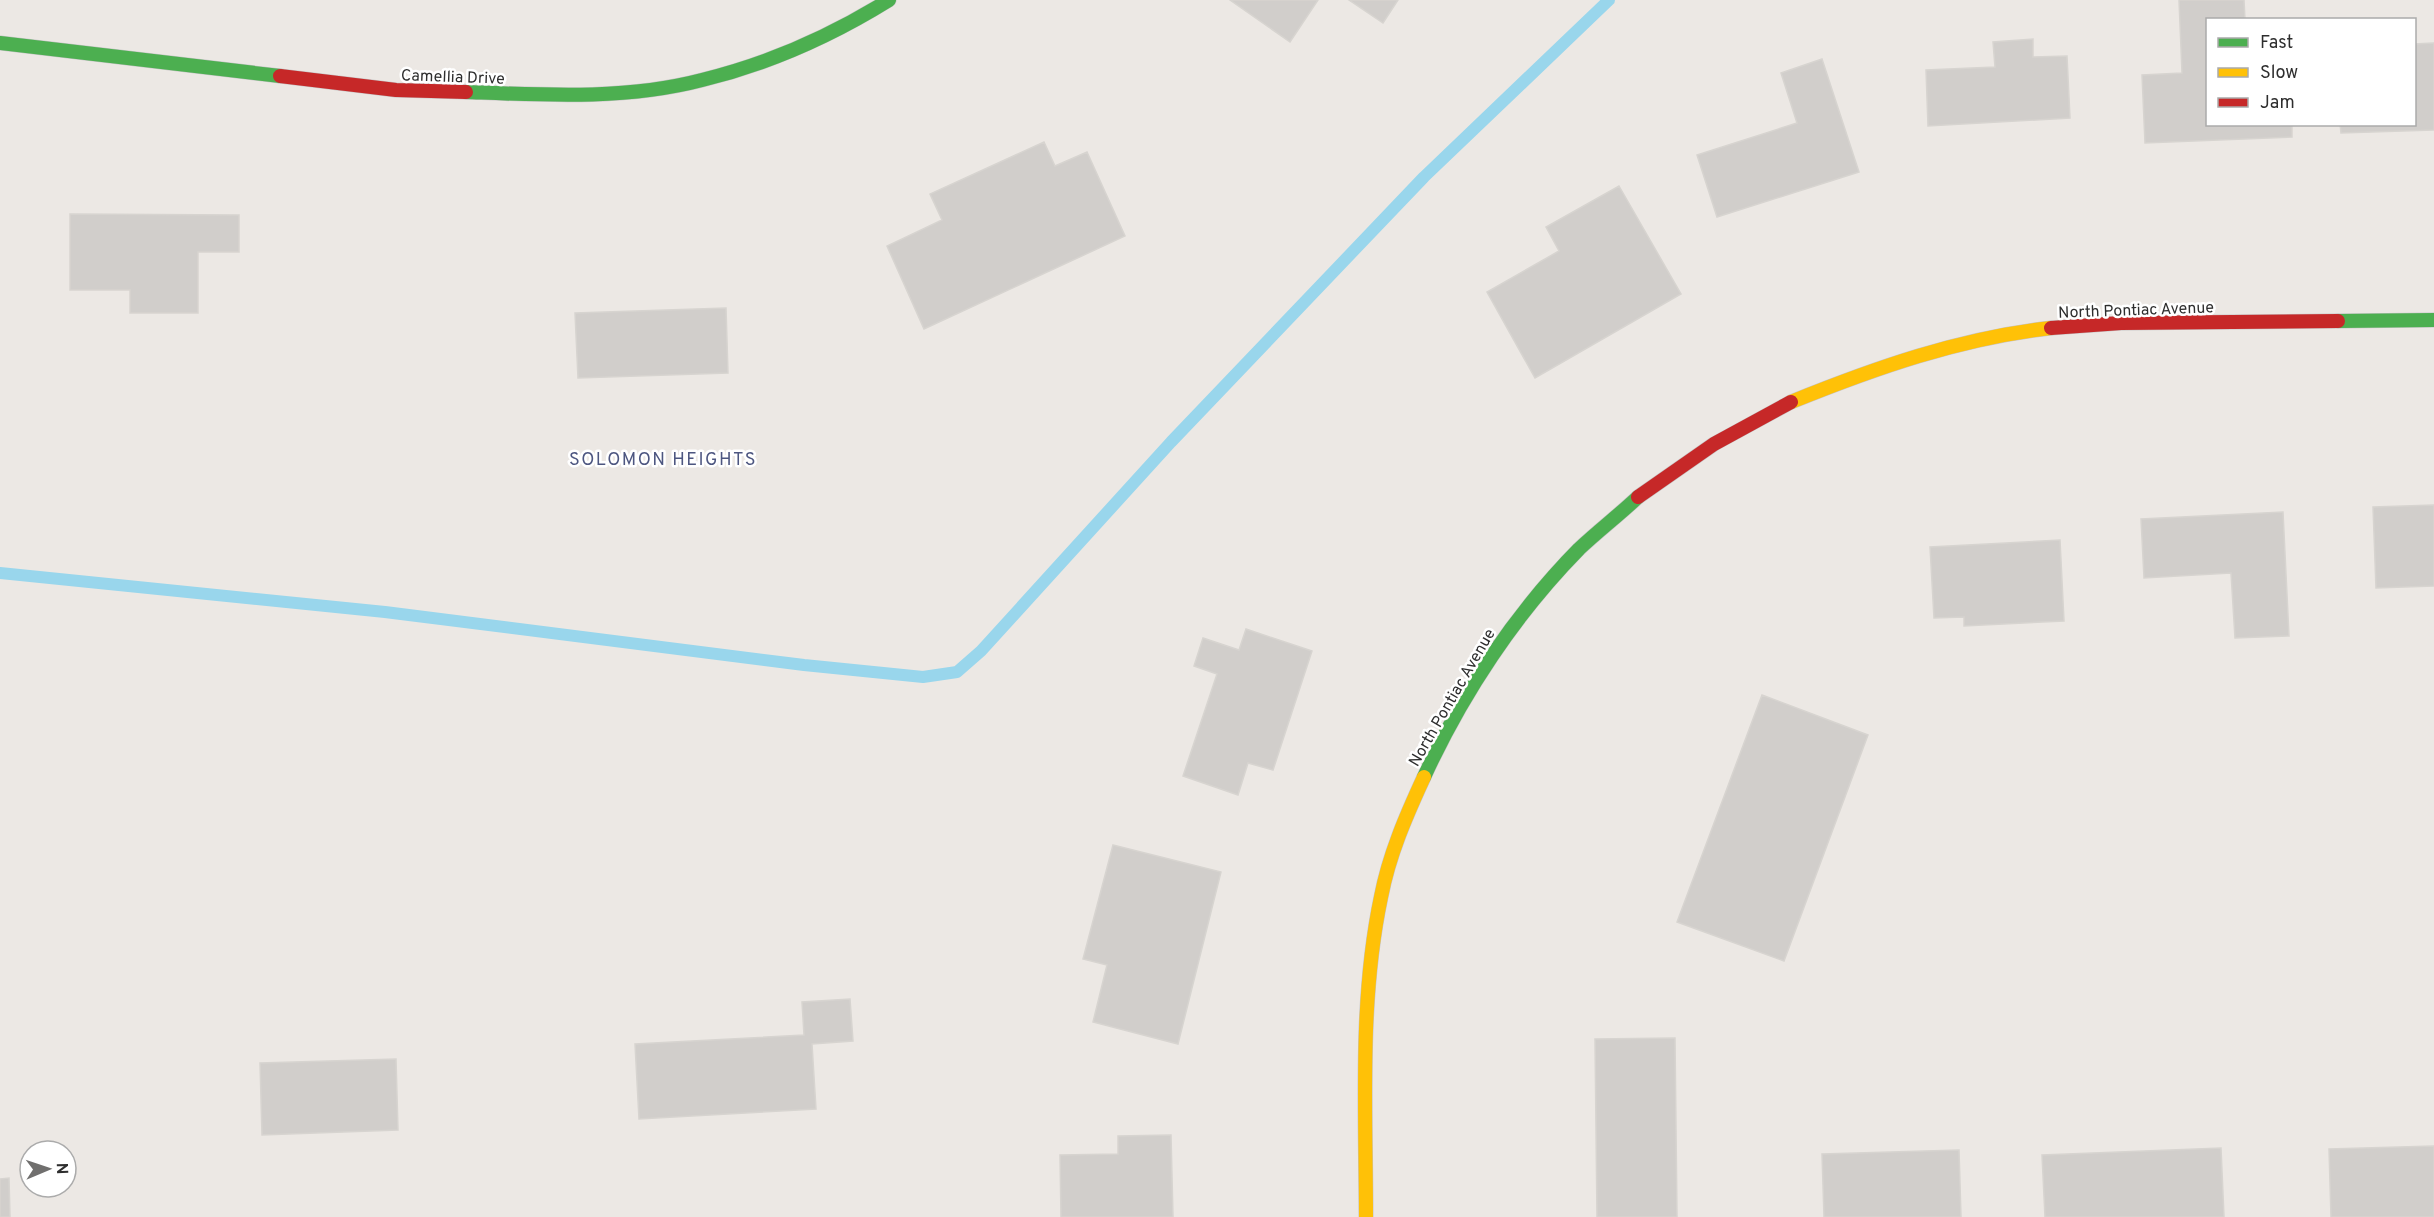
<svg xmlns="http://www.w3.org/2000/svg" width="2434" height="1217" font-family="Overpass,sans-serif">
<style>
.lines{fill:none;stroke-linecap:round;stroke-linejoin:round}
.stream{stroke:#99d6ec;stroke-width:12}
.building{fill:#d1cecb;stroke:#d7d4d0;stroke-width:1.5}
.fast-casing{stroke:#c5c4c5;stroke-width:15}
.slow-casing{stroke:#c5c4c5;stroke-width:15}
.jam-casing{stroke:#c5c4c5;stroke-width:15}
.fast{stroke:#4caf50;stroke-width:14}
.slow{stroke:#ffc107;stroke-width:14}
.jam{stroke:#c62828;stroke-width:14}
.labels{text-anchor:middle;stroke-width:5;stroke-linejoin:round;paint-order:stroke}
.street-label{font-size:16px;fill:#2e2e2e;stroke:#fff}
.neighbourhood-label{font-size:18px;letter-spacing:1.5px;fill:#4d5680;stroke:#fff}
</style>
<rect width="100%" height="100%" fill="#ece8e4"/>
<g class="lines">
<path class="stream" d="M 0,573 L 385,612 L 804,665 L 923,677 L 957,672 L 981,651 L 1171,442 L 1424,177 L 1609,0"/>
</g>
<path class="building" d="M 1230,0 L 1318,0 L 1290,42 Z
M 1349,0 L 1398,0 L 1383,23 Z
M 2179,0 L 2244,0 L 2245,20 L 2208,20 L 2208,124 L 2292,124 L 2292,137 L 2145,143 L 2142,75 L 2182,73 Z
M 2033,39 L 2033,57 L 2067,56 L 2070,118 L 1928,126 L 1926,70 L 1995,67 L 1993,42 Z
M 2434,43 L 2434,130 L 2341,133 L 2340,124 L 2414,124 L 2414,44 Z
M 1822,59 L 1859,172 L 1717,217 L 1697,155 L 1797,123 L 1781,73 Z
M 1044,142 L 1055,166 L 1087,152 L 1125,236 L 924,329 L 887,246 L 942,220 L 930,194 Z
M 1619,186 L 1681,294 L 1535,378 L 1487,292 L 1559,251 L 1546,227 Z
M 70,214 L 239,215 L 239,252 L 198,252 L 198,313 L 130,313 L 130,290 L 70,290 Z
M 726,308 L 728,373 L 578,378 L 575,313 Z
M 2434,505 L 2434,586 L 2376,588 L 2373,507 Z
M 2283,512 L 2289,636 L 2235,638 L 2231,573 L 2144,578 L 2141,519 Z
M 2060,540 L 2064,621 L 1964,626 L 1964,617 L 1934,618 L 1930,547 Z
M 1246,629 L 1312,651 L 1273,770 L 1248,763 L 1238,795 L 1183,776 L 1217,674 L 1194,666 L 1203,638 L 1239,650 Z
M 1762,695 L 1868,735 L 1784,961 L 1677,922 Z
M 1113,845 L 1221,872 L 1178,1044 L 1093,1022 L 1107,965 L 1083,959 Z
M 850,999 L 853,1041 L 812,1044 L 816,1109 L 639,1119 L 635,1044 L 804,1035 L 802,1002 Z
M 1675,1038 L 1677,1217 L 1597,1217 L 1595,1039 Z
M 396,1059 L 398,1130 L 262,1135 L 260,1063 Z
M 1171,1135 L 1173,1217 L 1061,1217 L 1060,1155 L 1118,1154 L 1118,1136 Z
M 2434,1146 L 2434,1217 L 2331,1217 L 2329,1149 Z
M 2221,1148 L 2224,1217 L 2045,1217 L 2042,1155 Z
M 1959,1150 L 1961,1217 L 1824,1217 L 1822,1154 Z
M 9,1178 L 10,1217 L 0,1217 L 0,1179 Z"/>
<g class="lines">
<g class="fast-casing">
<path id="fast" d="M 0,43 L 280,76
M 466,92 C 543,95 626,100 702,80 C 768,64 831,36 889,0
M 2338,321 L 2434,320
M 1424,777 C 1462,694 1515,614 1579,549 C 1598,531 1619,515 1638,497"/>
</g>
<g class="slow-casing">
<path id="slow" d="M 1791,402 C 1875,368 1960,338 2051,328
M 1366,1217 C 1366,1111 1359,1001 1381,897 C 1389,855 1406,816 1424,777"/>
</g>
<g class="jam-casing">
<path id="jam" d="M 280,76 L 396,90 L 466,92
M 2051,328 L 2121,323 L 2338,321
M 1638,497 L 1714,444 L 1791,402"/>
</g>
<use href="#fast" class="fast"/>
<use href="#slow" class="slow"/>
<use href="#jam" class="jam"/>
</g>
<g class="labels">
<g class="street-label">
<text transform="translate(453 76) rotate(2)" y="6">Camellia Drive</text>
<text transform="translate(2136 309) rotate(-2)" y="6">North Pontiac Avenue</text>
<text transform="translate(1451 697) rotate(-60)" y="6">North Pontiac Avenue</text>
</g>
<g class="neighbourhood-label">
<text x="663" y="465">SOLOMON HEIGHTS</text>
</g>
</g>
<rect x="2206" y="18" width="210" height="108" fill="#ffffff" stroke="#ababab" stroke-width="1.5"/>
<rect x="2218" y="38" width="30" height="9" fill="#4caf50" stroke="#ababab" stroke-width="1.5"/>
<text x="2260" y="48" font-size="18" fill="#2e2e2e">Fast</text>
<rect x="2218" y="68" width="30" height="9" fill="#ffc107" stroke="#ababab" stroke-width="1.5"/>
<text x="2260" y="78" font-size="18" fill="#2e2e2e">Slow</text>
<rect x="2218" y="98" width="30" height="9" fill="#c62828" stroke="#ababab" stroke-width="1.5"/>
<text x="2260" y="108" font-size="18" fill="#2e2e2e">Jam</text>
<g transform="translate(48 1169) rotate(88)"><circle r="28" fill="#ffffff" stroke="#ababab" stroke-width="1.5"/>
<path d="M0-4.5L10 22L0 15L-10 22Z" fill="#706f6e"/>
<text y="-9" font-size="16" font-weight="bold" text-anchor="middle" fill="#2e2e2e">N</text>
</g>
</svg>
